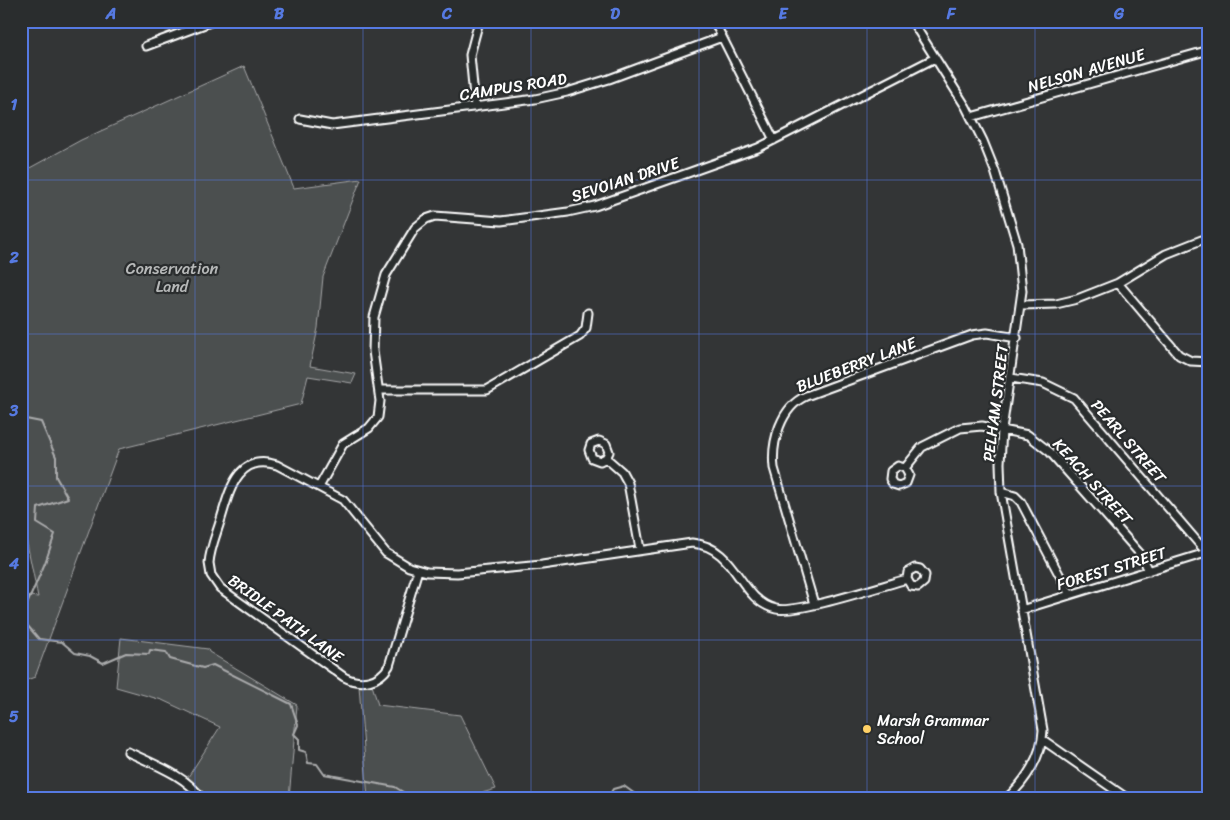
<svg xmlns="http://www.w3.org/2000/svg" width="1230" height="820" font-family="Sriracha,sans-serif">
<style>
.green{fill:#4c4f50;stroke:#a6a7a8}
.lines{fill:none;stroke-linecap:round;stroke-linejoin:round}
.stream{stroke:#abacad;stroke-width:2}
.minor-casing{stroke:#fff;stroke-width:11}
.minor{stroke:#2a2d2e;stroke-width:7}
.grid{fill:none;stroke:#567ae2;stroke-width:1;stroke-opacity:0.55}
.poi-dot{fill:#ffd166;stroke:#2a2d2e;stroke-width:2}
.labels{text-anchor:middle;stroke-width:4.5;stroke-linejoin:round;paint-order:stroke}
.street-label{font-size:16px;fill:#fff;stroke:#2a2d2e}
.park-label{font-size:16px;fill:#b7b9b9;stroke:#2a2d2e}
.poi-label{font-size:16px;fill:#fff;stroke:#2a2d2e;text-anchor:start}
.neatline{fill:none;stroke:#567ae2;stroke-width:2}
.grid-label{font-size:16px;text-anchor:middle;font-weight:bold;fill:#567ae2}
</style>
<rect width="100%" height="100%" fill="#333536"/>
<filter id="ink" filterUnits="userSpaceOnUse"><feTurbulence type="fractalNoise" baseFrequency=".02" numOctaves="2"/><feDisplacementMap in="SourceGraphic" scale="10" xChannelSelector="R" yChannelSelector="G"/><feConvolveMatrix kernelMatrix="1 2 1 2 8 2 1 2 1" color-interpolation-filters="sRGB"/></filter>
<g filter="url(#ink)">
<path class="green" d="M 244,66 L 294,188 L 361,179 L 323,277 L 318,328 L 310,366 L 356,374 L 352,383 L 308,376 L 301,404 L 119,449 L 35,677 L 21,682 L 21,611 L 29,596 L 38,597 L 21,514 L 21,162 L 26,170 L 81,140 Z
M 121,638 L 208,649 L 209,652 L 297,705 L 289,799 L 206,799 L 201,789 L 188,777 L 220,727 L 162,700 L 116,687 Z
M 372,685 L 378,705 L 460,715 L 496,789 L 461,799 L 368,799 L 359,686 Z"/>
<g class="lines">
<path class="stream" d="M 21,418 L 41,422 L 56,457 L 56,477 L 68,498 L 38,508 L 37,523 L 55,534 L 45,563 L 21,618
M 21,618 L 39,639 L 62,642 L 75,653 L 90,656 L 103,663 L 126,653 L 149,654 L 150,650 L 166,652 L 170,659 L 203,668 L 213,665 L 291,704 L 298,725 L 294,734 L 299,739 L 299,750 L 306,752 L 308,763 L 317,764 L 324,774 L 395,787 L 414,799
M 607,799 L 613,789 L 624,786 L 635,794 L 638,799"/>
<g class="minor-casing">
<path id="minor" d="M 714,21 L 774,140
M 912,21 L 966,107 L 983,141 L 995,171 L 1017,244 L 1022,291 L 1002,430 L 1000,463 L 1001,492 L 1043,730 C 1042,756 1026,781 1006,799
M 146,46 L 213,21
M 475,107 L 470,55 L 479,21
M 971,117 L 1209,50
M 300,119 L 332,125 L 535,99 L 567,92 L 609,79 L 722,37
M 1118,283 L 1179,355 L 1191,361 L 1209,362
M 1021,305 L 1056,304 L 1077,299 L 1118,283 L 1166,254 L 1209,237
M 1011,378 L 1043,383 L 1074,398 L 1207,553
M 379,390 L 487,390 L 580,336 L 586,328 L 588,313
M 606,458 L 609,452 L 606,444 L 599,441 L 591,444 L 589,450 L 592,458 L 600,461 L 606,458 L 622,472 L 628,483 L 640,549
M 905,468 L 898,466 L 891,471 L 890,479 L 893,484 L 899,486 L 906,483 L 909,475 L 905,468 L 922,447 L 960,428 L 982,426 L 1028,435 L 1050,452 L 1142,556 L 1149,571
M 319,487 L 343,444 L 369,428 L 378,417 L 380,401 L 373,351 L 374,317 L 386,275 L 415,228 L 426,219 L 435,216 L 501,221 L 568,212 L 595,206 L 758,148 L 935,58
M 1001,492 L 1015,496 L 1021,502 L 1070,595
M 418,570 L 389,666 C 379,682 361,686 344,677 L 220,588 L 211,575 L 209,563 C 210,549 216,535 220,522 C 229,494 236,452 277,465 L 343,500 L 386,553 L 409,567 L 427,572 L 457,573 L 542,565 L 692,543 C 738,547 738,600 776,609 C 797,614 881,586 907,579 L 908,572 L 915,568 L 920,569 L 925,575 L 924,582 L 918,587 L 911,586 L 907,579
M 814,604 L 774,468 C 771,442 781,407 806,396 L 972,335 L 987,333 L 1017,338
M 1021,610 L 1209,552
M 1043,740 L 1128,799
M 128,752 C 149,762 190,777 201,799"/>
</g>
<use href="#minor" class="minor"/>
</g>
</g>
<path class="grid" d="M 195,21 L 195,799M 363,21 L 363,799M 531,21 L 531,799M 699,21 L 699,799M 867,21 L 867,799M 1035,21 L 1035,799M 21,180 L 1209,180M 21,334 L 1209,334M 21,486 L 1209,486M 21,640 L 1209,640"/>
<circle class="poi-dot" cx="867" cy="729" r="5"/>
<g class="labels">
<g class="street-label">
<text transform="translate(1086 70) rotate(-16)" y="6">NELSON AVENUE</text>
<text transform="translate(513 86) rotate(-9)" y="6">CAMPUS ROAD</text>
<text transform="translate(625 179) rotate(-18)" y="6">SEVOIAN DRIVE</text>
<text transform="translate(856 364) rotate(-21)" y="6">BLUEBERRY LANE</text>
<text transform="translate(995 403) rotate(-83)" y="6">PELHAM STREET</text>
<text transform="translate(1129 441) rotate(49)" y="6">PEARL STREET</text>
<text transform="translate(1093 481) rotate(48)" y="6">KEACH STREET</text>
<text transform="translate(1111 568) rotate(-17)" y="6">FOREST STREET</text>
<text transform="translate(286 618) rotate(36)" y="6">BRIDLE PATH LANE</text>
</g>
<g class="park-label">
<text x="172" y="274">Conservation<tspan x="172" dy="18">Land</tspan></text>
</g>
<g class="poi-label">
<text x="877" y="726">Marsh Grammar<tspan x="877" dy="18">School</tspan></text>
</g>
</g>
<rect width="1230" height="820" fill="none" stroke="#2a2d2e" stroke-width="55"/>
<rect x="28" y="28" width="1174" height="764" class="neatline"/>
<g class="grid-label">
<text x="111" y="19">A</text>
<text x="279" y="19">B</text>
<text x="447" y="19">C</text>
<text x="615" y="19">D</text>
<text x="783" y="19">E</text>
<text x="951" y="19">F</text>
<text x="1119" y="19">G</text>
<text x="14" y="110">1</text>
<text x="14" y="263">2</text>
<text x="14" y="416">3</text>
<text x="14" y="569">4</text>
<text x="14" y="722">5</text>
</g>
</svg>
